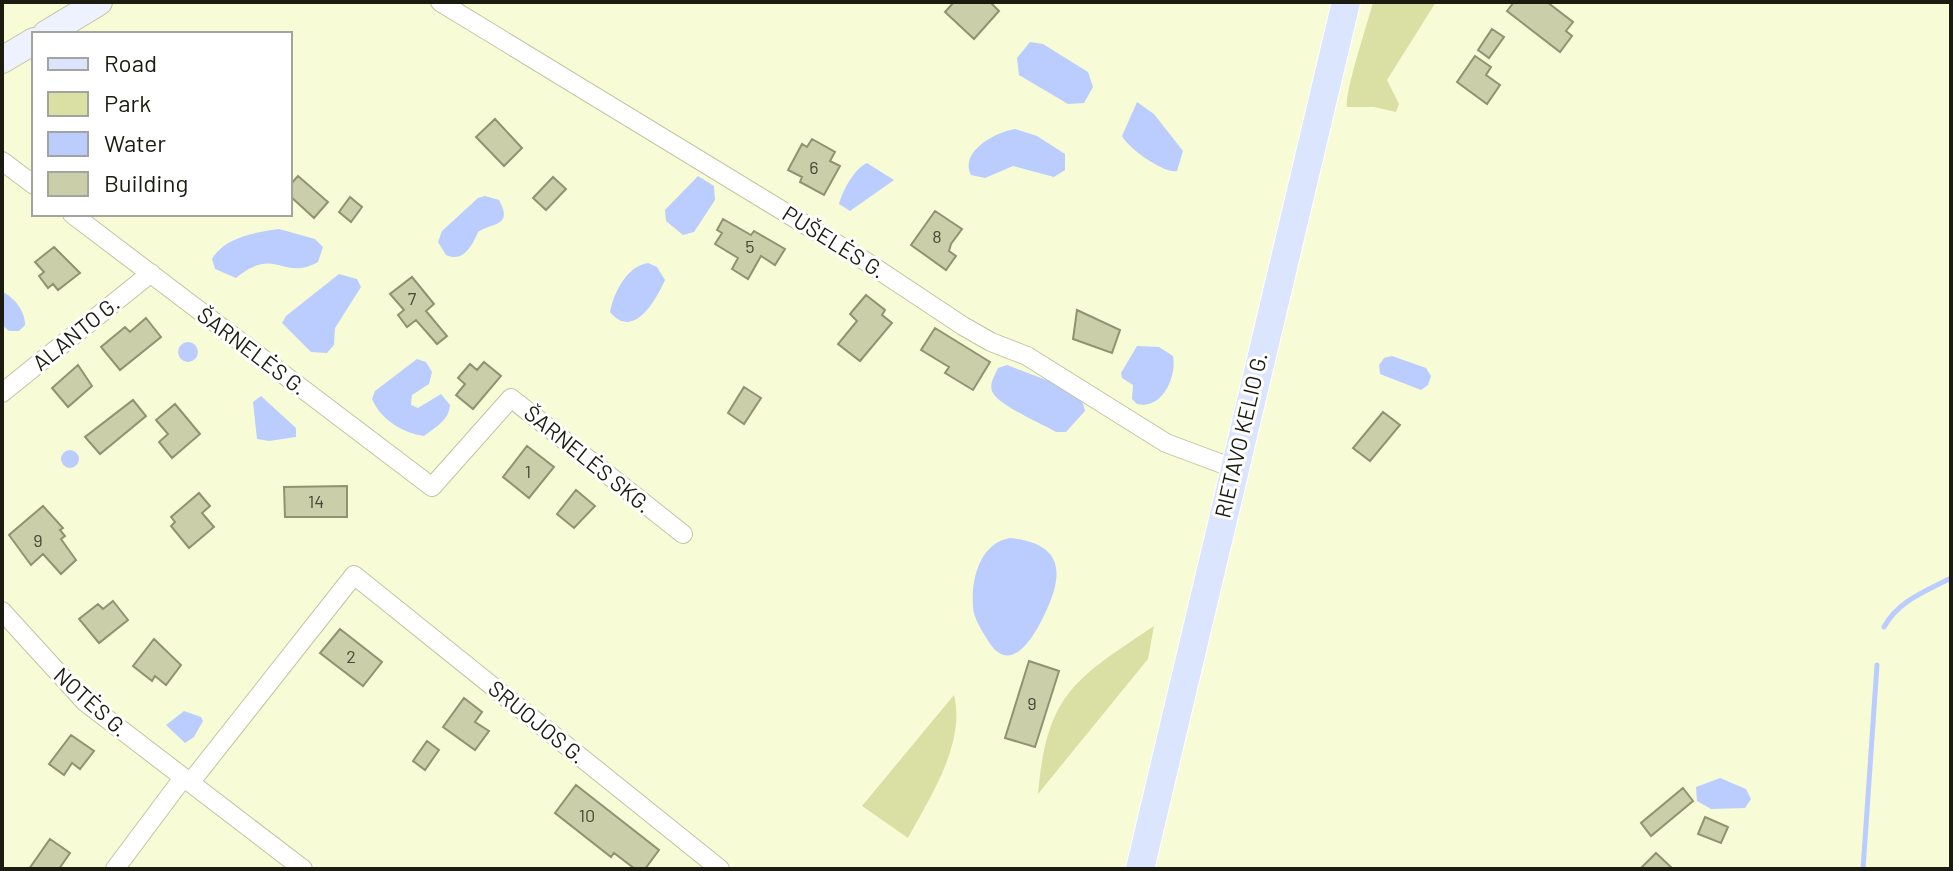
<svg xmlns="http://www.w3.org/2000/svg" width="1953" height="871" font-family="Barlow,sans-serif">
<style>
.green{fill:#dadfa3}
.water{fill:#bcf}
.lines{fill:none;stroke-linecap:round;stroke-linejoin:round}
.stream{stroke:#bcf;stroke-width:5}
.building{fill:#cacea9;stroke:#909370;stroke-width:2}
.street-casing{stroke:#c1c4a0;stroke-width:20}
.secondary-casing{stroke:#c1c4a0;stroke-width:28}
.primary-casing{stroke:#fff;stroke-width:30}
.street{stroke:#fff;stroke-width:18}
.secondary{stroke:#eef2ff;stroke-width:26}
.primary{stroke:#dce5fe;stroke-width:28}
.labels{text-anchor:middle;stroke-width:6;stroke-linejoin:round;paint-order:stroke}
.number-label{font-size:18px;fill:#474836}
.street-label{font-size:22px;fill:#1b1c0f;stroke:#fff}
</style>
<rect width="100%" height="100%" fill="#f8fcd6"/>
<path class="green" d="M 1373,2 L 1436,2 L 1387,80 L 1399,104 L 1396,112 L 1374,107 L 1347,107 C 1344,93 1368,23 1373,2 Z
M 1154,626 L 1148,659 L 1038,794 C 1047,693 1075,679 1154,626 Z
M 954,695 C 966,743 930,797 908,838 L 862,806 Z"/>
<path class="water" d="M 1030,42 L 1043,44 L 1088,72 L 1093,87 L 1084,103 L 1068,104 L 1019,75 L 1017,58 Z
M 1137,102 L 1154,114 L 1183,151 L 1177,171 C 1164,174 1128,148 1122,136 Z
M 1015,129 L 1037,136 L 1065,154 L 1065,170 L 1054,177 L 1013,166 L 985,178 L 971,175 C 959,152 995,132 1015,129 Z
M 867,163 L 894,180 L 850,211 L 839,204 C 843,190 854,169 867,163 Z
M 698,176 L 714,186 L 715,200 L 694,232 L 683,235 L 666,221 L 665,210 Z
M 485,196 L 499,200 C 514,227 491,223 478,232 C 472,246 463,263 446,255 L 438,242 L 442,231 L 478,198 Z
M 279,229 L 315,239 L 323,247 L 318,262 C 282,282 276,245 236,278 L 215,269 L 212,259 C 224,237 257,232 279,229 Z
M 648,263 L 657,267 L 665,280 C 655,302 633,340 610,312 C 614,292 627,266 648,263 Z
M 339,274 L 357,279 L 361,287 L 335,328 L 334,345 L 327,353 L 311,352 L 282,323 L 286,316 Z
M 2,292 C 14,296 26,313 25,325 L 19,331 L 9,331 L 2,325 Z
M178 352a10 10 0 1 1 20 0a10 10 0 1 1-20 0Z
M 1137,346 L 1159,347 L 1173,356 C 1177,377 1162,410 1137,404 L 1132,399 L 1133,385 L 1122,378 L 1121,373 Z
M 1392,356 L 1426,368 L 1431,376 L 1428,385 L 1421,390 L 1380,374 L 1379,365 L 1384,358 Z
M 417,359 L 426,362 L 432,372 L 429,384 L 412,395 L 411,405 L 418,408 L 441,394 L 450,405 C 449,420 436,427 424,436 C 403,433 381,420 372,399 L 375,391 Z
M 1007,365 L 1057,384 L 1082,400 L 1085,411 L 1066,432 L 1056,432 C 1042,424 1000,406 993,393 C 988,385 995,375 998,368 Z
M 261,396 L 296,428 L 296,437 L 269,441 L 257,439 L 253,402 Z
M61 459a9 9 0 1 1 18 0a9 9 0 1 1-18 0Z
M 1010,538 C 1058,543 1066,567 1047,609 C 1037,632 1011,681 987,639 C 981,629 973,617 973,606 C 971,579 980,543 1010,538 Z
M 184,711 L 201,717 L 203,721 L 194,737 L 185,743 L 166,725 Z
M 1720,778 L 1746,789 L 1751,799 L 1745,808 L 1711,809 L 1697,801 L 1696,787 Z"/>
<g class="lines">
<path class="stream" d="M 1884,627 C 1898,601 1926,591 1951,578
M 1863,869 L 1877,665"/>
</g>
<path class="building" d="M 954,2 L 990,2 L 999,11 L 974,39 L 945,12 Z
M 1514,2 L 1547,2 L 1573,22 L 1566,31 L 1572,36 L 1560,52 L 1507,11 Z
M 1492,29 L 1504,37 L 1489,58 L 1478,50 Z
M 1475,56 L 1491,67 L 1486,75 L 1500,85 L 1487,104 L 1457,82 Z
M 495,119 L 522,148 L 504,166 L 476,137 Z
M 812,139 L 835,152 L 830,161 L 840,166 L 824,195 L 800,182 L 802,177 L 788,170 L 802,144 L 807,147 Z
M 298,176 L 328,202 L 314,218 L 290,196 L 290,185 Z
M 553,177 L 566,189 L 546,210 L 533,198 Z
M 350,197 L 362,207 L 351,222 L 339,212 Z
M 935,211 L 962,229 L 951,244 L 949,251 L 956,256 L 946,270 L 911,245 Z
M 723,219 L 751,235 L 754,231 L 785,249 L 775,265 L 761,256 L 748,279 L 732,269 L 738,258 L 715,244 L 722,233 L 717,230 Z
M 54,247 L 80,273 L 58,290 L 53,284 L 48,288 L 39,276 L 44,272 L 35,262 Z
M 412,277 L 434,304 L 426,311 L 447,336 L 437,344 L 416,320 L 407,327 L 398,315 L 404,310 L 390,294 Z
M 866,295 L 885,310 L 882,315 L 892,323 L 860,361 L 838,344 L 857,321 L 850,314 Z
M 1077,310 L 1120,330 L 1112,353 L 1073,339 Z
M 146,318 L 161,337 L 120,370 L 101,347 L 125,327 L 130,332 Z
M 935,328 L 990,362 L 973,390 L 945,373 L 949,367 L 921,350 Z
M 484,362 L 501,376 L 473,409 L 456,395 L 465,384 L 458,378 L 470,364 L 477,370 Z
M 78,365 L 92,386 L 68,407 L 52,388 Z
M 744,387 L 761,398 L 744,424 L 728,413 Z
M 133,400 L 146,416 L 100,454 L 85,437 Z
M 175,404 L 200,434 L 172,458 L 159,442 L 168,434 L 156,420 Z
M 1383,412 L 1400,425 L 1370,461 L 1353,448 Z
M 527,446 L 554,467 L 529,498 L 503,477 Z
M 347,486 L 347,517 L 285,517 L 284,487 Z
M 576,490 L 595,506 L 574,528 L 557,514 Z
M 199,493 L 210,506 L 202,513 L 214,527 L 189,548 L 171,526 L 175,522 L 171,517 Z
M 43,506 L 63,528 L 60,530 L 65,536 L 61,539 L 76,560 L 61,574 L 43,554 L 31,565 L 9,535 Z
M 113,601 L 128,620 L 99,643 L 79,619 L 98,604 L 103,609 Z
M 340,629 L 382,662 L 363,686 L 320,653 Z
M 154,639 L 181,665 L 166,685 L 155,676 L 152,681 L 133,666 Z
M 1029,661 L 1059,671 L 1035,747 L 1005,738 Z
M 464,698 L 482,712 L 475,722 L 489,731 L 475,750 L 443,727 Z
M 71,735 L 94,751 L 80,769 L 72,763 L 64,775 L 49,764 Z
M 427,741 L 439,750 L 425,770 L 413,761 Z
M 576,785 L 659,850 L 645,869 L 635,869 L 614,853 L 611,857 L 555,813 Z
M 1683,788 L 1693,801 L 1651,836 L 1641,823 Z
M 1705,817 L 1728,827 L 1721,843 L 1698,834 Z
M 50,839 L 70,853 L 59,869 L 29,869 Z
M 1656,853 L 1673,869 L 1640,869 Z"/>
<g class="lines">
<g class="street-casing">
<path id="street" d="M 440,2 L 865,261 L 963,326 L 991,342 L 1027,356 L 1166,443 L 1233,468
M 2,161 L 34,185
M 72,214 L 432,487 L 511,398 L 683,534
M 2,393 L 151,273
M 2,611 L 85,702 L 303,869
M 190,783 L 354,575 L 720,869
M 115,869 L 183,778"/>
</g>
<g class="secondary-casing">
<path id="secondary" d="M 46,34 L 99,2
M 2,60 L 34,41"/>
</g>
<g class="primary-casing">
<path id="primary" d="M 1140,869 L 1346,2"/>
</g>
<use href="#street" class="street"/>
<use href="#secondary" class="secondary"/>
<use href="#primary" class="primary"/>
</g>
<g class="labels">
<g class="number-label">
<text x="814" y="174">6</text>
<text x="937" y="243">8</text>
<text x="750" y="253">5</text>
<text x="412" y="305">7</text>
<text x="528" y="478">1</text>
<text x="316" y="508">14</text>
<text x="38" y="547">9</text>
<text x="351" y="663">2</text>
<text x="1032" y="710">9</text>
<text x="587" y="822">10</text>
</g>
<g class="street-label">
<text transform="translate(834 242) rotate(32)" y="8">PUŠELĖS G.</text>
<text transform="translate(76 333) rotate(-39)" y="8">ALANTO G.</text>
<text transform="translate(252 351) rotate(37)" y="8">ŠARNELĖS G.</text>
<text transform="translate(1241 435) rotate(-77)" y="8">RIETAVO KELIO G.</text>
<text transform="translate(588 459) rotate(39)" y="8">ŠARNELĖS SKG.</text>
<text transform="translate(91 702) rotate(42)" y="8">NOTĖS G.</text>
<text transform="translate(537 722) rotate(39)" y="8">SRUOJOS G.</text>
</g>
</g>
<rect width="1953" height="871" fill="none" stroke="#1b1c0f" stroke-width="8"/>
<rect x="32" y="32" width="260" height="184" fill="#ffffff" stroke="#a4a49f" stroke-width="2"/>
<rect x="48" y="58" width="40" height="12" fill="#dce5fe" stroke="#a4a49f" stroke-width="2"/>
<text x="104" y="72" font-size="24" fill="#1b1c0f">Road</text>
<rect x="48" y="92" width="40" height="24" fill="#dadfa3" stroke="#a4a49f" stroke-width="2"/>
<text x="104" y="112" font-size="24" fill="#1b1c0f">Park</text>
<rect x="48" y="132" width="40" height="24" fill="#bbccff" stroke="#a4a49f" stroke-width="2"/>
<text x="104" y="152" font-size="24" fill="#1b1c0f">Water</text>
<rect x="48" y="172" width="40" height="24" fill="#cacea9" stroke="#a4a49f" stroke-width="2"/>
<text x="104" y="192" font-size="24" fill="#1b1c0f">Building</text>
</svg>
